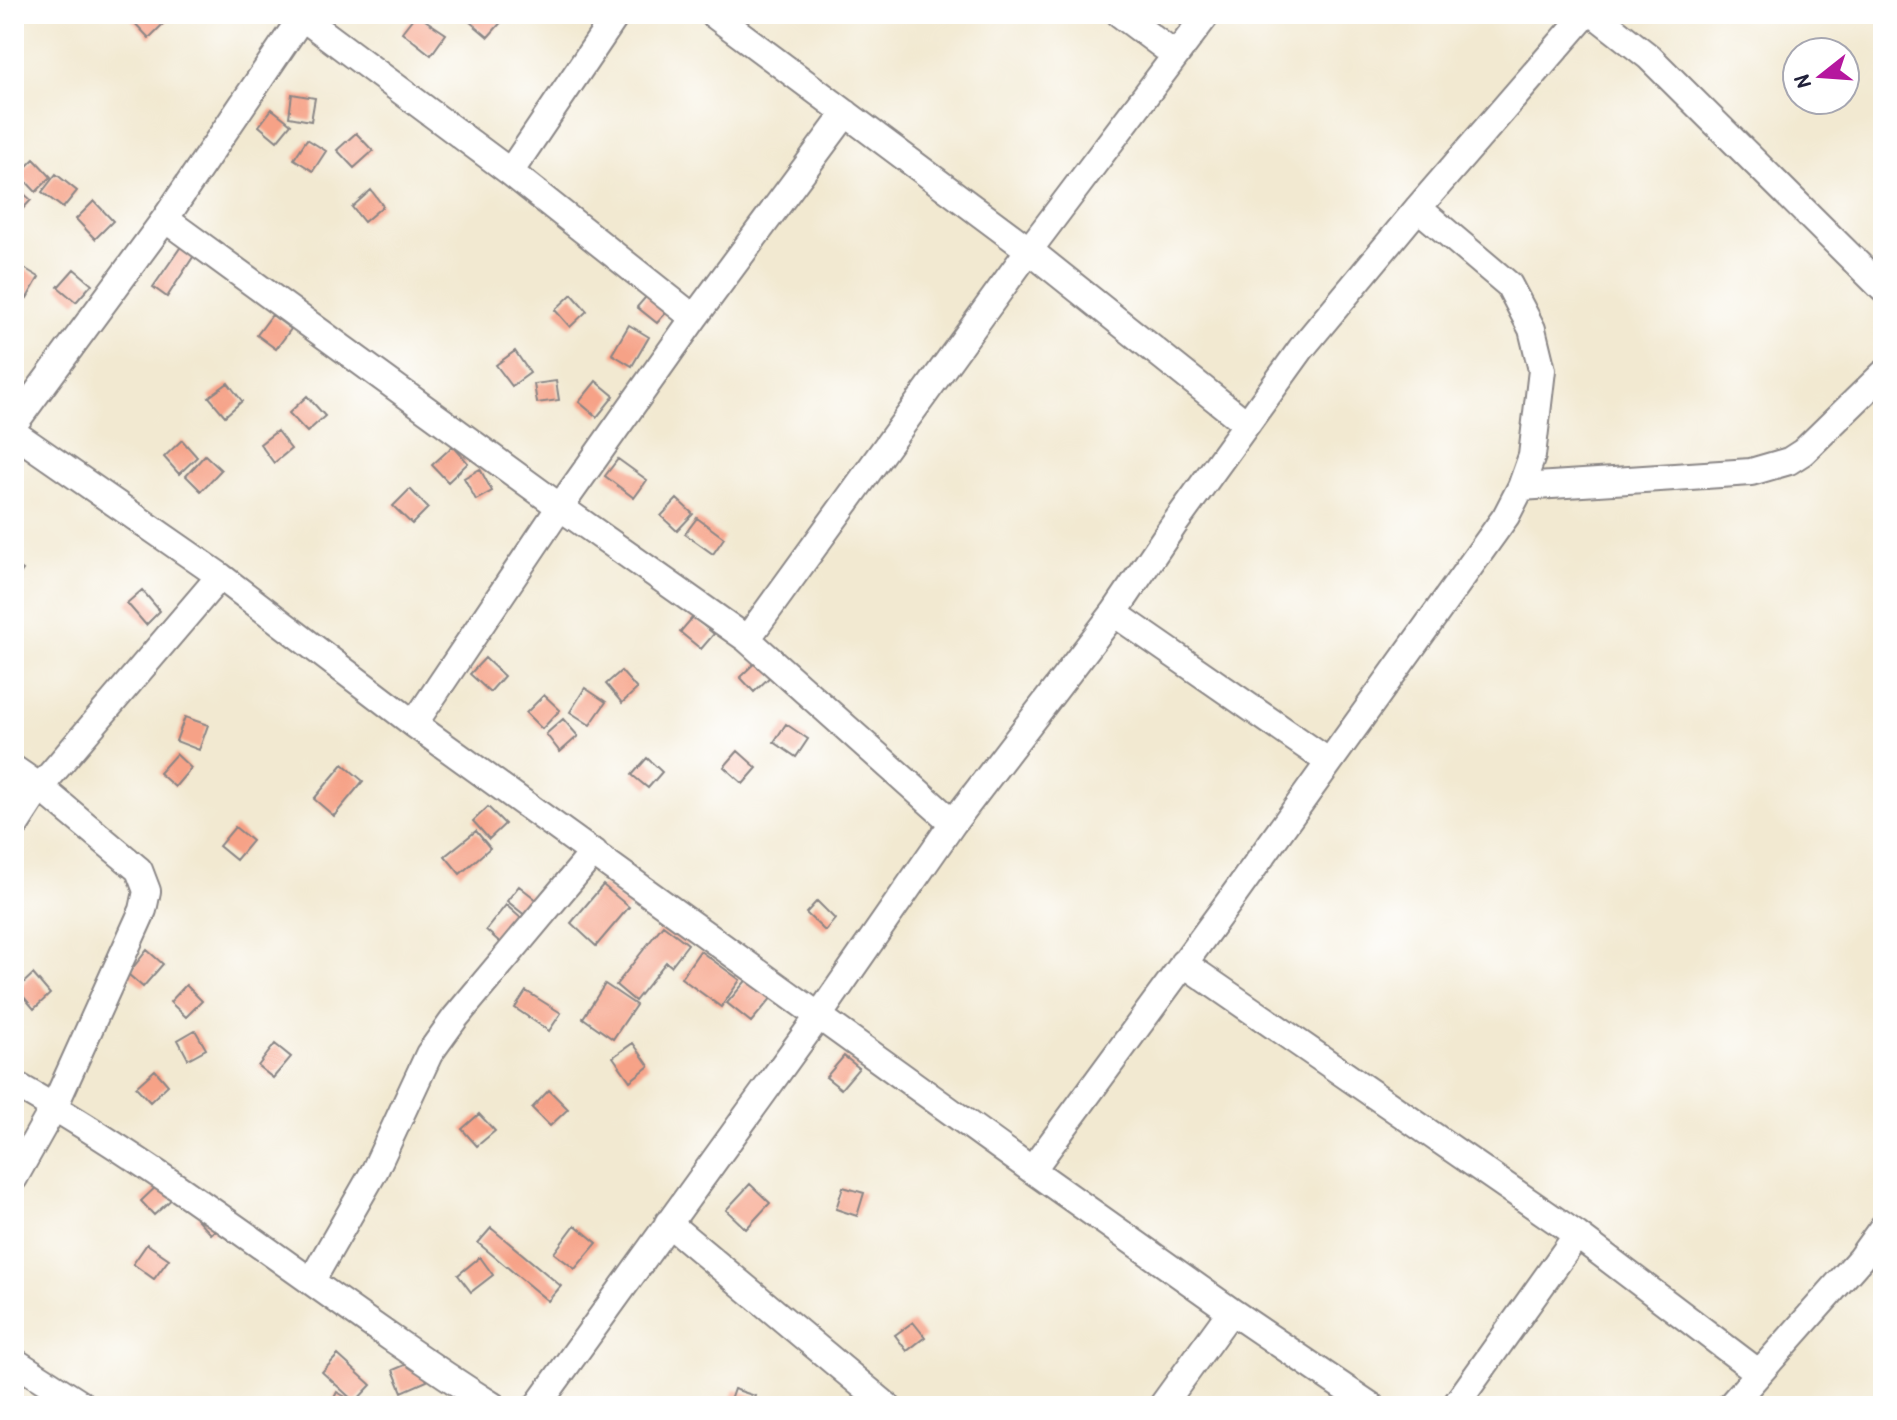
<svg xmlns="http://www.w3.org/2000/svg" width="1897" height="1420" font-family="'Patrick Hand',sans-serif">
<style>
.building{fill:#f6a287}
.lines{fill:none;stroke-linecap:round;stroke-linejoin:round}
.street-casing{stroke:#8a8686;stroke-width:30}
.street{stroke:#fff;stroke-width:26}
</style>
<rect width="100%" height="100%" fill="#fff"/>
<filter id="ink" filterUnits="userSpaceOnUse"><feTurbulence type="fractalNoise" baseFrequency=".0125" numOctaves="2"/><feDisplacementMap in="SourceGraphic" scale="16" xChannelSelector="R" yChannelSelector="G"/><feConvolveMatrix kernelMatrix="1 2 1 2 8 2 1 2 1" color-interpolation-filters="sRGB"/></filter>
<filter id="wash" filterUnits="userSpaceOnUse"><feTurbulence type="fractalNoise" baseFrequency=".006" numOctaves="4" result="noise"/><feDisplacementMap in="SourceGraphic" scale="32" xChannelSelector="R" yChannelSelector="G"/><feGaussianBlur stdDeviation="1.8" result="paint"/><feColorMatrix in="noise" values="0 0 0 0 0 0 0 0 0 0 0 0 0 0 0 0 0 1.4 0 .05"/><feComposite in="paint" operator="in"/></filter>
<g filter="url(#wash)">
<rect width="100%" height="100%" fill="#f2e9d1"/>
<g id="blocks">
<path class="building" d="M 134,14 L 161,14 L 167,20 L 149,38 L 130,18 Z
M 416,14 L 446,34 L 431,55 L 402,32 Z
M 477,14 L 498,14 L 504,19 L 488,37 L 470,22 Z
M 292,94 L 315,98 L 311,121 L 289,117 Z
M 272,109 L 291,124 L 277,141 L 259,126 Z
M 356,133 L 373,151 L 354,168 L 337,150 Z
M 307,139 L 326,151 L 313,171 L 294,159 Z
M 34,159 L 51,177 L 36,192 L 19,174 Z
M 56,174 L 77,191 L 63,208 L 42,192 Z
M 14,185 L 31,200 L 16,216 L 14,214 Z
M 371,190 L 383,206 L 364,222 L 352,207 Z
M 94,201 L 113,221 L 95,239 L 76,219 Z
M 182,245 L 195,254 L 167,297 L 153,287 Z
M 14,262 L 39,277 L 27,298 L 14,290 Z
M 74,269 L 92,284 L 76,302 L 58,287 Z
M 651,291 L 670,308 L 657,323 L 637,307 Z
M 572,294 L 587,311 L 570,327 L 555,310 Z
M 272,315 L 291,329 L 276,349 L 257,335 Z
M 629,325 L 649,337 L 632,366 L 612,354 Z
M 515,351 L 530,373 L 512,386 L 496,365 Z
M 556,381 L 559,400 L 537,403 L 534,384 Z
M 596,381 L 614,396 L 597,417 L 579,402 Z
M 228,383 L 242,401 L 225,416 L 209,397 Z
M 307,396 L 325,416 L 307,432 L 289,413 Z
M 277,431 L 291,449 L 274,463 L 260,444 Z
M 182,440 L 197,457 L 179,474 L 164,457 Z
M 453,446 L 468,463 L 448,482 L 432,465 Z
M 205,455 L 221,470 L 201,491 L 186,476 Z
M 618,459 L 647,480 L 634,498 L 605,476 Z
M 480,469 L 492,491 L 476,500 L 464,478 Z
M 410,489 L 428,508 L 412,524 L 393,506 Z
M 677,499 L 693,514 L 677,531 L 661,516 Z
M 697,518 L 724,538 L 713,554 L 685,534 Z
M 14,563 L 23,570 L 14,582 Z
M 142,590 L 160,611 L 146,625 L 127,603 Z
M 693,617 L 714,634 L 701,649 L 680,632 Z
M 761,657 L 775,672 L 754,692 L 740,677 Z
M 485,658 L 504,676 L 490,692 L 470,674 Z
M 621,671 L 637,689 L 622,703 L 606,684 Z
M 585,688 L 606,702 L 590,725 L 570,712 Z
M 544,695 L 560,710 L 542,729 L 526,713 Z
M 185,717 L 208,725 L 199,750 L 176,741 Z
M 563,719 L 578,736 L 560,752 L 546,734 Z
M 786,724 L 808,739 L 796,757 L 774,742 Z
M 738,751 L 757,768 L 743,784 L 724,767 Z
M 176,754 L 191,768 L 175,787 L 159,773 Z
M 647,758 L 662,772 L 648,788 L 632,775 Z
M 343,764 L 363,781 L 334,816 L 314,799 Z
M 488,807 L 505,824 L 489,839 L 473,821 Z
M 235,827 L 252,841 L 236,860 L 219,846 Z
M 476,831 L 490,848 L 460,874 L 445,856 Z
M 603,885 L 629,907 L 596,946 L 571,923 Z
M 519,886 L 538,901 L 526,916 L 507,901 Z
M 817,901 L 835,919 L 825,931 L 806,913 Z
M 506,905 L 523,920 L 502,944 L 486,930 Z
M 663,925 L 688,944 L 671,966 L 666,962 L 635,1001 L 616,985 Z
M 147,950 L 163,964 L 143,987 L 128,974 Z
M 700,951 L 740,980 L 721,1007 L 681,978 Z
M 33,974 L 50,994 L 34,1009 L 17,989 Z
M 750,976 L 774,995 L 751,1022 L 727,1003 Z
M 605,984 L 636,1005 L 613,1039 L 583,1018 Z
M 186,985 L 202,1001 L 186,1017 L 170,1002 Z
M 526,991 L 561,1013 L 549,1031 L 515,1008 Z
M 195,1030 L 206,1049 L 188,1059 L 178,1040 Z
M 633,1043 L 649,1066 L 630,1081 L 613,1057 Z
M 275,1044 L 291,1057 L 273,1078 L 258,1066 Z
M 844,1056 L 859,1068 L 841,1089 L 826,1077 Z
M 155,1070 L 168,1085 L 150,1102 L 136,1087 Z
M 549,1090 L 568,1109 L 550,1126 L 532,1108 Z
M 479,1114 L 495,1131 L 477,1146 L 462,1129 Z
M 161,1182 L 174,1197 L 154,1215 L 141,1201 Z
M 750,1184 L 770,1203 L 746,1229 L 726,1210 Z
M 843,1187 L 864,1193 L 857,1216 L 836,1209 Z
M 212,1202 L 227,1219 L 211,1234 L 196,1218 Z
M 575,1225 L 597,1243 L 575,1269 L 554,1253 Z
M 491,1228 L 561,1286 L 548,1301 L 478,1243 Z
M 147,1244 L 169,1259 L 154,1279 L 133,1264 Z
M 480,1257 L 493,1275 L 471,1292 L 458,1275 Z
M 913,1322 L 925,1337 L 907,1351 L 895,1335 Z
M 338,1355 L 371,1385 L 355,1402 L 322,1372 Z
M 419,1359 L 427,1381 L 402,1392 L 393,1370 Z
M 734,1389 L 755,1396 L 752,1406 L 728,1406 Z
M 337,1392 L 354,1402 L 361,1406 L 330,1406 Z"/>
</g>
</g>
<g filter="url(#ink)">
<use href="#blocks" fill-opacity="0" stroke="#8a8686" stroke-width="2"/>
<g class="lines">
<g class="street-casing">
<path id="street" d="M 298,14 L 510,172 L 694,318
M 713,14 L 1029,250 L 1247,424
M 1120,14 L 1175,55
M 1594,14 L 1649,57 L 1883,289
M 510,172 L 617,14
M 165,219 L 560,507 L 747,639 L 953,823
M 14,424 L 165,219 L 304,14
M 14,433 L 220,576 L 414,724 L 1032,1170 L 1231,1311 L 1371,1406
M 1521,487 L 1751,472 L 1789,461 L 1803,452 L 1883,374
M 1114,613 L 1329,762
M 747,639 L 1029,250 L 1207,14
M 414,724 L 560,507 L 694,318 L 846,113
M 14,769 L 40,787 L 139,870 L 147,891 L 143,910 L 54,1107 L 14,1178
M 14,827 L 40,787 L 220,576
M 1183,963 L 1577,1235 L 1759,1373
M 14,1084 C 182,1179 331,1303 493,1406
M 1032,1170 L 1229,902 L 1506,516 L 1521,487 L 1532,456 L 1542,370 L 1532,329 L 1509,285 L 1418,208
M 668,1223 L 887,1406
M 312,1280 L 375,1170 L 429,1054 L 455,1018 L 594,852
M 14,1361 L 84,1406
M 537,1406 L 818,1017 L 953,823 L 1114,613 L 1173,526 L 1301,349 L 1418,208 L 1586,14
M 1162,1406 L 1231,1311
M 1455,1406 L 1577,1235
M 1730,1406 L 1860,1259 L 1883,1227"/>
</g>
<use href="#street" class="street"/>
</g>
</g>
<rect width="1897" height="1420" fill="none" stroke="#fff" stroke-width="48"/>
<g transform="translate(1821 76) rotate(253)"><circle r="38" fill="#ffffff" stroke="#a7a7b1" stroke-width="2"/>
<path d="M0-6L14 30L0 20L-14 30Z" fill="#b5179e"/>
<text y="-12" font-size="22" font-weight="bold" text-anchor="middle" fill="#22223b">N</text>
</g>
</svg>
